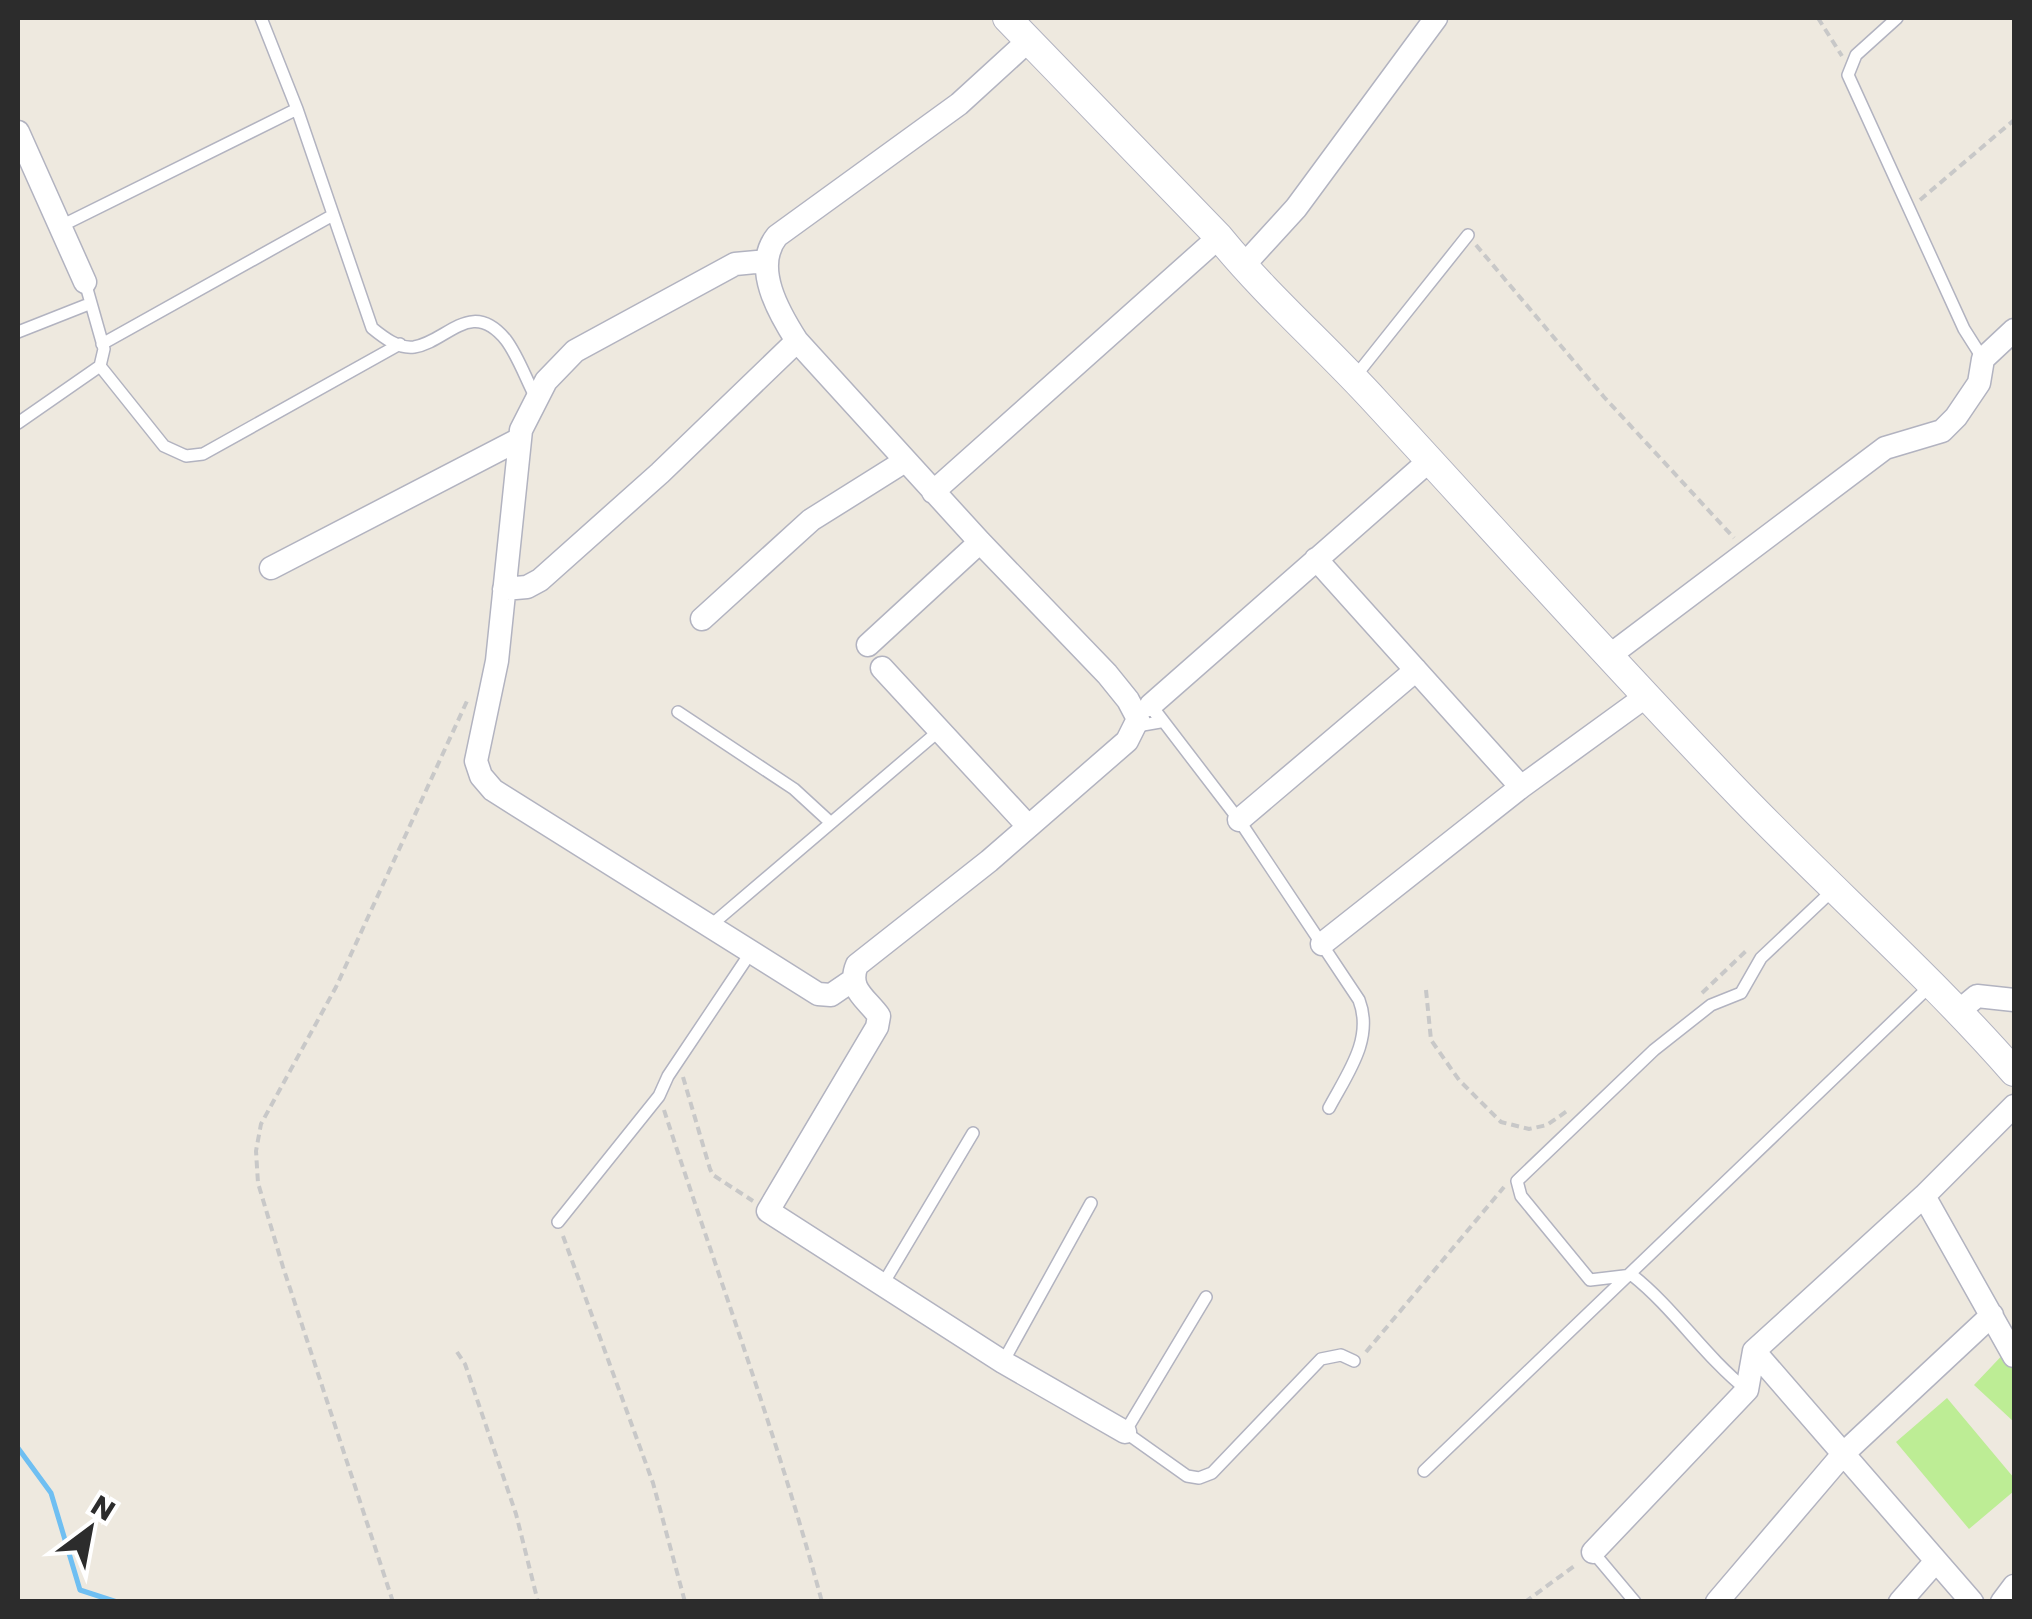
<svg xmlns="http://www.w3.org/2000/svg" width="2032" height="1619" font-family="Poppins,sans-serif">
<style>
.pitch{fill:#bded95}
.lines{fill:none;stroke-linecap:round;stroke-linejoin:round}
.stream{stroke:#6fbff2;stroke-width:5}
.service-casing{stroke:#b2b3c0;stroke-width:14}
.minor-casing{stroke:#b2b3c0;stroke-width:25}
.tertiary-casing{stroke:#b2b3c0;stroke-width:30}
.path{stroke:#c8c8c8;stroke-width:4;stroke-dasharray:8 5;stroke-linecap:butt}
.service{stroke:#fff;stroke-width:11}
.minor{stroke:#fff;stroke-width:22}
.tertiary{stroke:#fff;stroke-width:28}
</style>
<rect width="100%" height="100%" fill="#eee9df"/>
<path class="pitch" d="M 2011,1346 L 2014,1349 L 2014,1422 L 1974,1385 Z
M 1947,1398 L 2014,1478 L 2014,1491 L 1969,1529 L 1896,1442 Z"/>
<g class="lines">
<path class="stream" d="M 18,1448 L 51,1493 L 80,1590 L 117,1602"/>
<g class="service-casing">
<path id="service" d="M 261,18 L 297,109 L 372,328 C 383,337 398,349 414,347 C 447,342 471,297 506,340 C 518,356 526,379 535,396
M 1897,18 L 1856,55 L 1848,75 L 1964,329 L 1983,359
M 61,226 L 297,109
M 18,332 L 89,304
M 102,344 L 333,215
M 100,366 L 164,446 L 186,456 L 203,454 L 400,344
M 1354,378 L 1468,235
M 18,423 L 100,366 L 104,349 L 85,282
M 678,712 L 794,789 L 831,823
M 1137,726 L 1160,722 L 1151,705 L 1239,820 L 1359,1000 C 1374,1039 1347,1074 1329,1108
M 710,926 L 940,730
M 558,1222 L 659,1096 L 668,1076 L 751,952
M 883,1284 L 973,1133
M 1206,1297 L 1125,1432 L 1187,1476 L 1199,1478 L 1212,1473 L 1321,1359 L 1341,1355 L 1354,1361
M 1003,1362 L 1091,1203
M 1747,1390 C 1704,1356 1675,1309 1632,1275 L 1590,1280 L 1521,1196 L 1517,1181 L 1654,1050 L 1711,1005 L 1741,993 L 1761,958 L 1833,890
M 1424,1471 L 1932,984
M 1593,1552 L 1635,1602"/>
</g>
<g class="minor-casing">
<path id="minor" d="M 1028,41 L 959,104 L 777,236 C 752,267 779,313 797,341 L 980,542 L 1107,674 L 1128,700 L 1138,719 L 1127,741 L 989,861 L 857,965 C 847,989 866,998 879,1016 L 877,1027 L 768,1211 L 1003,1362 L 1125,1432
M 18,132 L 85,282
M 766,261 L 735,264 L 575,351 L 546,381 L 521,430 L 497,661 L 476,761 L 481,776 L 493,790 L 818,994 L 831,995 L 853,980
M 1243,266 L 1296,208 L 1436,18
M 933,492 L 1219,237
M 1316,559 L 1521,787
M 271,568 L 520,439
M 504,589 L 527,587 L 540,580 L 660,473 L 797,341
M 702,619 L 811,520 L 905,461
M 868,645 L 980,542
M 1609,656 L 1885,448 L 1942,431 L 1956,417 L 1979,383 L 1983,359 L 2014,330
M 882,668 L 1028,826
M 1151,705 L 1430,460
M 1239,820 L 1416,670
M 1322,944 L 1521,787 L 1645,697
M 1960,1010 L 1977,996 L 2014,1000
M 1924,1196 L 2014,1356
M 1754,1351 L 1972,1602
M 1593,1552 L 1747,1390 L 1754,1351 L 1924,1196 L 2014,1106
M 1717,1602 L 1844,1453 L 1992,1315
M 1900,1602 L 1936,1561
M 2002,1602 L 2014,1586"/>
</g>
<g class="tertiary-casing">
<path id="tertiary" d="M 1007,18 L 1219,237 C 1267,296 1325,346 1376,402 C 1498,534 1617,668 1742,797 C 1832,890 1929,975 2014,1072"/>
</g>
<path class="path" d="M 1818,18 L 1842,56
M 1920,200 L 2014,120
M 1476,245 L 1604,397 L 1734,538
M 1426,990 L 1431,1040 L 1459,1080 L 1501,1122 L 1529,1129 L 1547,1125 L 1567,1111
M 1702,993 L 1746,951
M 683,1077 L 710,1169 L 713,1175 L 753,1201
M 664,1110 C 717,1273 777,1435 822,1602
M 563,1236 L 653,1483 L 685,1602
M 457,1352 L 465,1364 L 516,1514 L 538,1602
M 1366,1352 L 1504,1187
M 393,1602 L 283,1267 L 258,1183 L 256,1151 L 261,1124 L 336,987 L 467,701
M 1525,1602 L 1577,1564"/>
<use href="#service" class="service"/>
<use href="#minor" class="minor"/>
<use href="#tertiary" class="tertiary"/>
</g>
<rect width="2032" height="1619" fill="none" stroke="#2c2c2c" stroke-width="40"/>
<g transform="translate(90 1529) rotate(32)" stroke="#ffffff" stroke-width="8" paint-order="stroke">
<path d="M0-8L18 38L0 25L-18 38Z" fill="#2c2c2c"/>
<text y="-15" font-size="28" font-weight="bold" text-anchor="middle" fill="#2c2c2c">N</text>
</g>
</svg>
